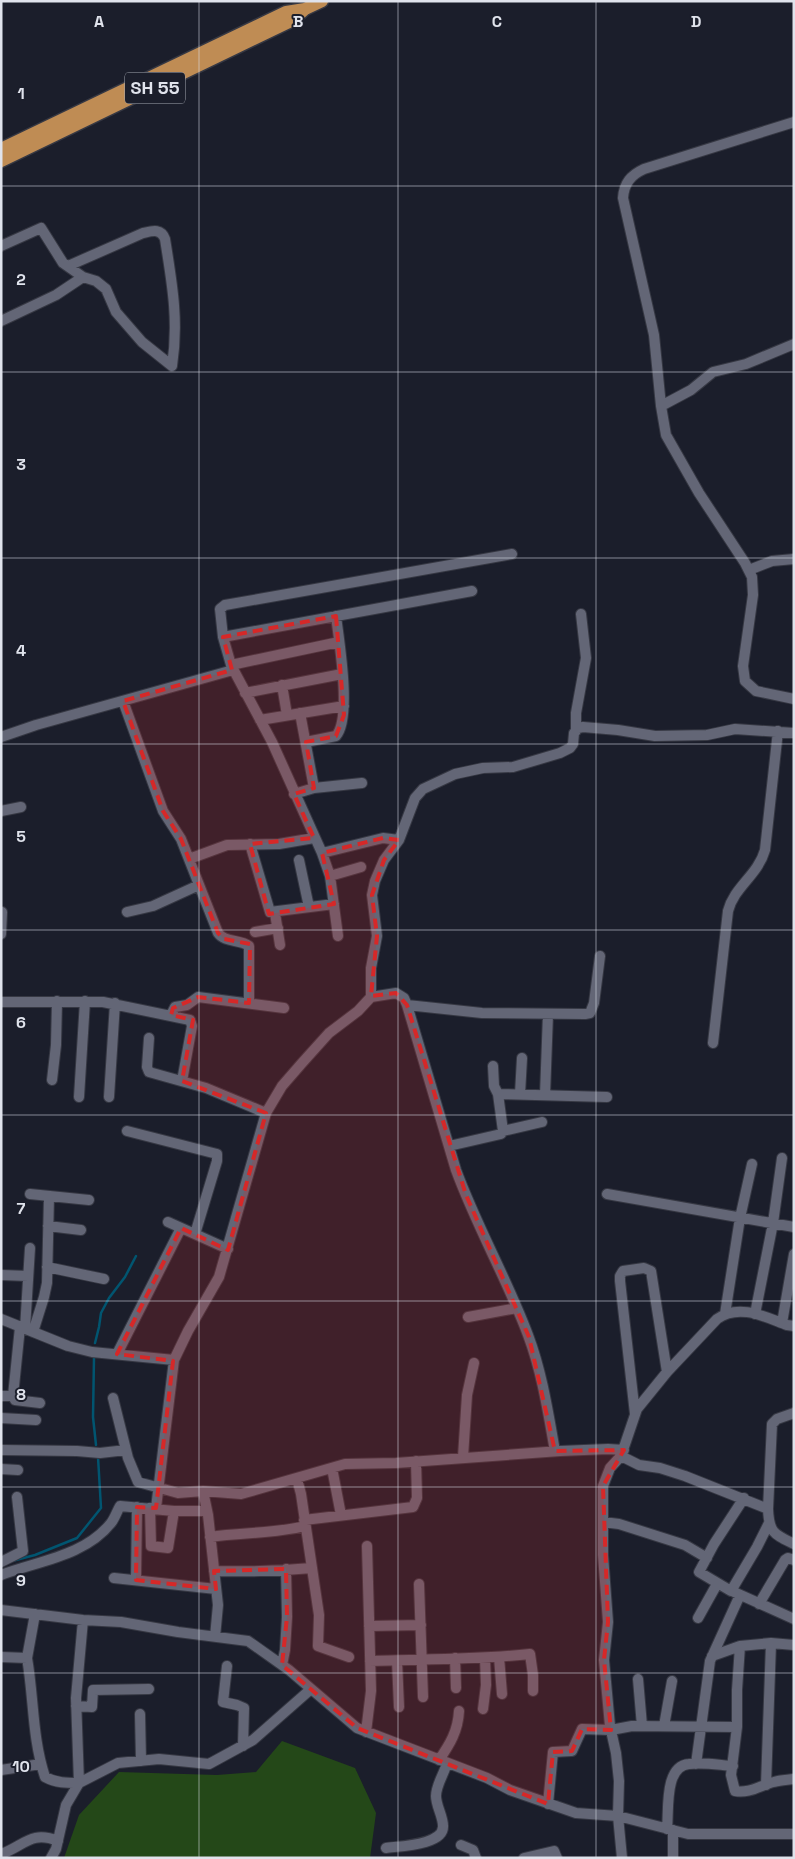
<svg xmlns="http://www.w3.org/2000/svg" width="795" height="1859" font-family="'Space Grotesk',sans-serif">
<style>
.green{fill:#244818}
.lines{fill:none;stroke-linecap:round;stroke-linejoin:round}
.stream{stroke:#015570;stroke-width:2.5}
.minor-casing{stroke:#363843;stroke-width:12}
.major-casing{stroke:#363843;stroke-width:15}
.minor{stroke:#636676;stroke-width:10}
.major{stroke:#bf8c54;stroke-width:12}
.marked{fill:#d62828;fill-opacity:0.2;stroke:#d62828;stroke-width:4;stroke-dasharray:10 6;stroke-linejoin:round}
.grid{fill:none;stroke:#e0e3ec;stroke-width:1;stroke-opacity:0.55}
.labels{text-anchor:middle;stroke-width:4;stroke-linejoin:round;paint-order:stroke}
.shield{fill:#1b1e2b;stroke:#a5a8b2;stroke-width:1}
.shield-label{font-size:18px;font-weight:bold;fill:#e0e3ec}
.grid-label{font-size:16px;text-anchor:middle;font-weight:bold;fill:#e0e3ec;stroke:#1b1e2b;stroke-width:4;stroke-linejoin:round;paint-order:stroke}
</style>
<rect width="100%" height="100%" fill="#1b1e2b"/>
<path class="green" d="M 282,1741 L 355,1768 L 376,1813 L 370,1858 L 64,1858 L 79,1815 L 119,1772 L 217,1775 L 256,1772 Z"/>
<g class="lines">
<path class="stream" d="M 95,1343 L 99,1327 L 101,1313 L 109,1298 L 125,1277 L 136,1256
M 94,1358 L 93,1417 L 96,1445
M 12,1561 L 35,1555 L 77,1538 L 101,1508 L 98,1457"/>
<g class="minor-casing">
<path id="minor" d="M 1,246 L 41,228 L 63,263 L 83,277 L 56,295 L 1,321
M 68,266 L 143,233 C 152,231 161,228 165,239 C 172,283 179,321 172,366 L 142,342 L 116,312 L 106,289 L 96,281 L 83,277
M 794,344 L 746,364 L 713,372 L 691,390 L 661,406 L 666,435 L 699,493 L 745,563 L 752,577 L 753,595 L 743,666 L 745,681 L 756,691 L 794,699
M 661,406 L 654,335 L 623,198 C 624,183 631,175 644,169 L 794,122
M 749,570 L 772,561 L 794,559
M 223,637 L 472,591
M 231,665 L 339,642
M 282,685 L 287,715
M 245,693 L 342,674
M 123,701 L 163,811 L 181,839 L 218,933 C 225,943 240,939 249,946 L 249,1003
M 300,713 L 314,788
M 260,720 L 344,706
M 576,731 L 576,713 L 586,658 L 581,614
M 1,737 L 36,725 L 233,670
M 306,742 L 336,736 C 352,718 339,641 336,616
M 294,794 L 314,788 L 362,783
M 1,811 L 21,807
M 399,840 L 383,838 L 322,853 L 272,742 L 231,665 L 223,637 L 220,609 L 225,605 L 512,554
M 250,844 L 270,912 L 334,904
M 322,853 L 330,876 L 338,936
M 189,859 L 227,845 L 279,844 L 314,838
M 299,860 L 309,907
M 330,876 L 361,867
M 127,912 L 153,906 L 199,885
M 275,913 L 280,945
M 255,932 L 278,928
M 1,934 L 2,912
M 371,997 L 396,993 L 404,998 L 407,1005 L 456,1170 C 477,1227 507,1279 528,1335 C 542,1372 548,1412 555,1451
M 1,1002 L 103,1002 L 190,1020 L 192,1026 L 182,1081
M 407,1005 L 482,1013 L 585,1014 L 590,1013 L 594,1003 L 600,956
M 171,1015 L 175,1007 L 187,1005 L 198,997 L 284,1008
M 149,1038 L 147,1067 L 149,1072 L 206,1088 L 266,1113
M 713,1043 L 728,911 C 734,887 758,875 765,850 L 778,731
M 493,1066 L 494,1086 L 498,1094
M 52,1080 L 56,1045 L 57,1001
M 520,1094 L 522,1058
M 545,1095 L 548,1014
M 79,1097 L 85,1001
M 109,1097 L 115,1003
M 127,1131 L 217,1154 L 217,1161 L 195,1234
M 503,1131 L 542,1122
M 449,1146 L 501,1134 L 503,1131 L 498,1094 L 607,1097
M 30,1194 L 89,1200
M 607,1194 L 794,1227
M 168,1222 L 228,1249
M 48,1226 L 81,1230
M 47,1267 L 104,1279
M 1,1275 L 28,1276
M 725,1314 L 740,1218 L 752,1164
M 755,1314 L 773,1223 L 782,1158
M 468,1317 L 517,1308
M 1,1319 L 68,1346 L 92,1352 L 174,1360
M 782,1323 L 794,1254
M 25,1329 L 30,1248
M 33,1332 L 44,1297 L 47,1283 L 49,1196
M 117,1354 L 181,1228
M 1,1396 L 13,1396 L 15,1400 L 40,1403
M 13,1396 L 20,1327
M 113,1398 L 128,1458 L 138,1482 L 178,1493 L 203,1491 L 241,1494 L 345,1464 L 396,1463 L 560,1451 L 608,1449 L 624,1450
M 635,1414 L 620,1281 L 620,1276 L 623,1271 L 644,1268 L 651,1271 L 667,1372
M 1,1418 L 36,1420
M 1,1450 L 77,1451 L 100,1453 L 126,1450
M 621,1456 L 639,1465 L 660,1468 L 685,1476 L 768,1509 C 769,1533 774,1534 794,1544
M 463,1457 L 467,1395 L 474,1363
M 332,1468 L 341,1515
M 1,1469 L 18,1470
M 297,1479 L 301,1494 L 319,1615 L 318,1646 L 349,1657
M 203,1491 L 208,1515 L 218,1605 L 215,1637
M 744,1498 L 714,1544 L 699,1572 L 731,1591 L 757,1547 L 769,1523
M 150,1508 L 151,1546 L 168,1548 L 174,1511
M 156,1508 L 174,1360 L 188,1331 L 219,1277 L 266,1113 L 282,1086 L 302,1063 L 329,1033 L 358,1011 L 371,997 L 371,968 L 377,936 L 372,895 L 375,881 L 384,860 L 399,840 L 415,798 L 423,789 L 455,774 L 483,768 L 513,767 L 560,753 L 570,748 L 573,744 L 574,733 L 578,728 L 583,727 L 618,730 L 655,736 L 707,735 L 735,729 L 794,733
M 768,1509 L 772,1424 L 777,1419 L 794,1413
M 304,1520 L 413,1507 L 417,1498 L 416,1461
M 603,1522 L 619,1524 L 685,1545 L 707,1558
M 210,1537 C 242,1532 274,1534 305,1526
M 1,1562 L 23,1551 L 17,1497
M 214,1571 C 247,1572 279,1571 312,1568
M 1,1575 C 38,1561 85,1556 111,1523 C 115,1518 117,1511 120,1506 L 174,1511 L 207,1511
M 114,1578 L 216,1589
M 136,1580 L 137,1507
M 419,1584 L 423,1697
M 734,1592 L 794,1619
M 759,1604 L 785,1560 L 788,1558 L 794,1560
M 1,1610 L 83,1620 L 121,1622 L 178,1632 L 248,1641 L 289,1670 L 357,1728 L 487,1778 L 510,1790 L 576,1813 L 618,1816 L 688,1834 L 794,1834
M 698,1618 L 717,1584
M 369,1626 L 421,1625
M 794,1645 L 771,1643 L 740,1646 L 737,1690 L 737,1727 L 731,1775 L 735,1791 C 749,1794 761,1785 774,1782 C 780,1780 787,1780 794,1779
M 712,1656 L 740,1646
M 1,1657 L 27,1658 C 34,1698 32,1738 45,1777 C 56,1783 67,1783 79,1783 L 76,1698 L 83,1620
M 499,1657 L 502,1694
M 27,1658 L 35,1614
M 455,1658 L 456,1688
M 370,1661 C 423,1659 476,1660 530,1654 L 533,1675 L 533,1691
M 397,1661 L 399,1707
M 282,1665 L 285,1650 L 287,1617 L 286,1569
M 227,1666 L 223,1702 L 237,1705 L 244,1708 L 243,1746
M 638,1679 L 642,1726
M 76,1706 L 92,1707 L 93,1690 L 149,1689
M 483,1709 L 486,1685 L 485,1658
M 140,1714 L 141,1761
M 664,1726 L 672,1681
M 366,1732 L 371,1691 L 367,1546
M 439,1760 C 450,1744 458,1731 459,1711
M 696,1764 L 710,1661 L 740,1595
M 1,1770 L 41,1764
M 766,1785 L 771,1643
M 548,1804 L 553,1752 L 572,1751 L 582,1729 L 611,1730 L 632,1726 L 737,1727
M 667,1829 C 669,1810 664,1766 689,1764 C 703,1762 719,1765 733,1766
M 673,1830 L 673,1858
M 461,1845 L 473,1850 L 476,1858
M 386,1848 C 400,1846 444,1845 443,1826 C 443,1816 436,1806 436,1796 C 436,1785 444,1774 447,1763
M 1,1854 C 24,1846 31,1830 58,1841
M 51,1858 L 56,1849 L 66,1805 L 79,1783 L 118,1763 L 159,1759 L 209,1764 L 253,1740 L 311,1689
M 524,1858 L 554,1851 L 557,1858
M 622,1858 L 618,1816 L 619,1781 L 616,1753 L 610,1726 L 604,1660 L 608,1622 L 603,1555 L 603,1486 L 610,1468 L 621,1456 L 637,1409 L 667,1372 L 717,1319 C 739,1303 765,1317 787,1325 L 794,1326"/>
</g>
<g class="major-casing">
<path id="major" d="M 1,149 L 286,12 L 305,9 L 322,1
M 1,161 L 293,20 L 305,9"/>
</g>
<use href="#minor" class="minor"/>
<use href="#major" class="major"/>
</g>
<path class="marked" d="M 336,616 L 344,715 L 336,736 L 306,742 L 314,788 L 294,794 L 314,838 L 250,844 L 269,914 L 334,904 L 322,853 L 383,838 L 399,840 L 384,860 L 372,895 L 377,936 L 371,996 L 396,993 L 407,1005 L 466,1195 L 529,1337 L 555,1451 L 624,1450 L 603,1486 L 608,1622 L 604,1660 L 611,1730 L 582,1729 L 572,1751 L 553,1752 L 548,1804 L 357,1728 L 282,1665 L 287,1617 L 286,1569 L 214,1571 L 216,1589 L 136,1580 L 137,1507 L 156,1508 L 173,1361 L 117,1354 L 181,1228 L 228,1250 L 266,1113 L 182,1081 L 193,1020 L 171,1015 L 173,1008 L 198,997 L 249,1003 L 250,944 L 224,939 L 218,933 L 181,839 L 163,811 L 123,701 L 232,670 L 223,637 Z"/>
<path class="grid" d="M 199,1 L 199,1858M 398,1 L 398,1858M 596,1 L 596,1858M 1,186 L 794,186M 1,372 L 794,372M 1,558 L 794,558M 1,744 L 794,744M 1,930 L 794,930M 1,1115 L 794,1115M 1,1301 L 794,1301M 1,1487 L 794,1487M 1,1673 L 794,1673"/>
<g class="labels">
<rect class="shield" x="125" y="72.5" width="60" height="31" rx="4"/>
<g class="shield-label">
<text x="155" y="94">SH 55</text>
</g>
</g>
<g class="grid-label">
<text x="99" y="27">A</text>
<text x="298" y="27">B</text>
<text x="497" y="27">C</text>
<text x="696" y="27">D</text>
<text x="21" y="99">1</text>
<text x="21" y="285">2</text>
<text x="21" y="470">3</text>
<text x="21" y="656">4</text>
<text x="21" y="842">5</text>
<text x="21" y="1028">6</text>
<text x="21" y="1214">7</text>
<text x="21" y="1400">8</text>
<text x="21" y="1586">9</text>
<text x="21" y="1772">10</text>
</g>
<rect width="795" height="1859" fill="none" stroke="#e0e3ec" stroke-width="5"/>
</svg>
